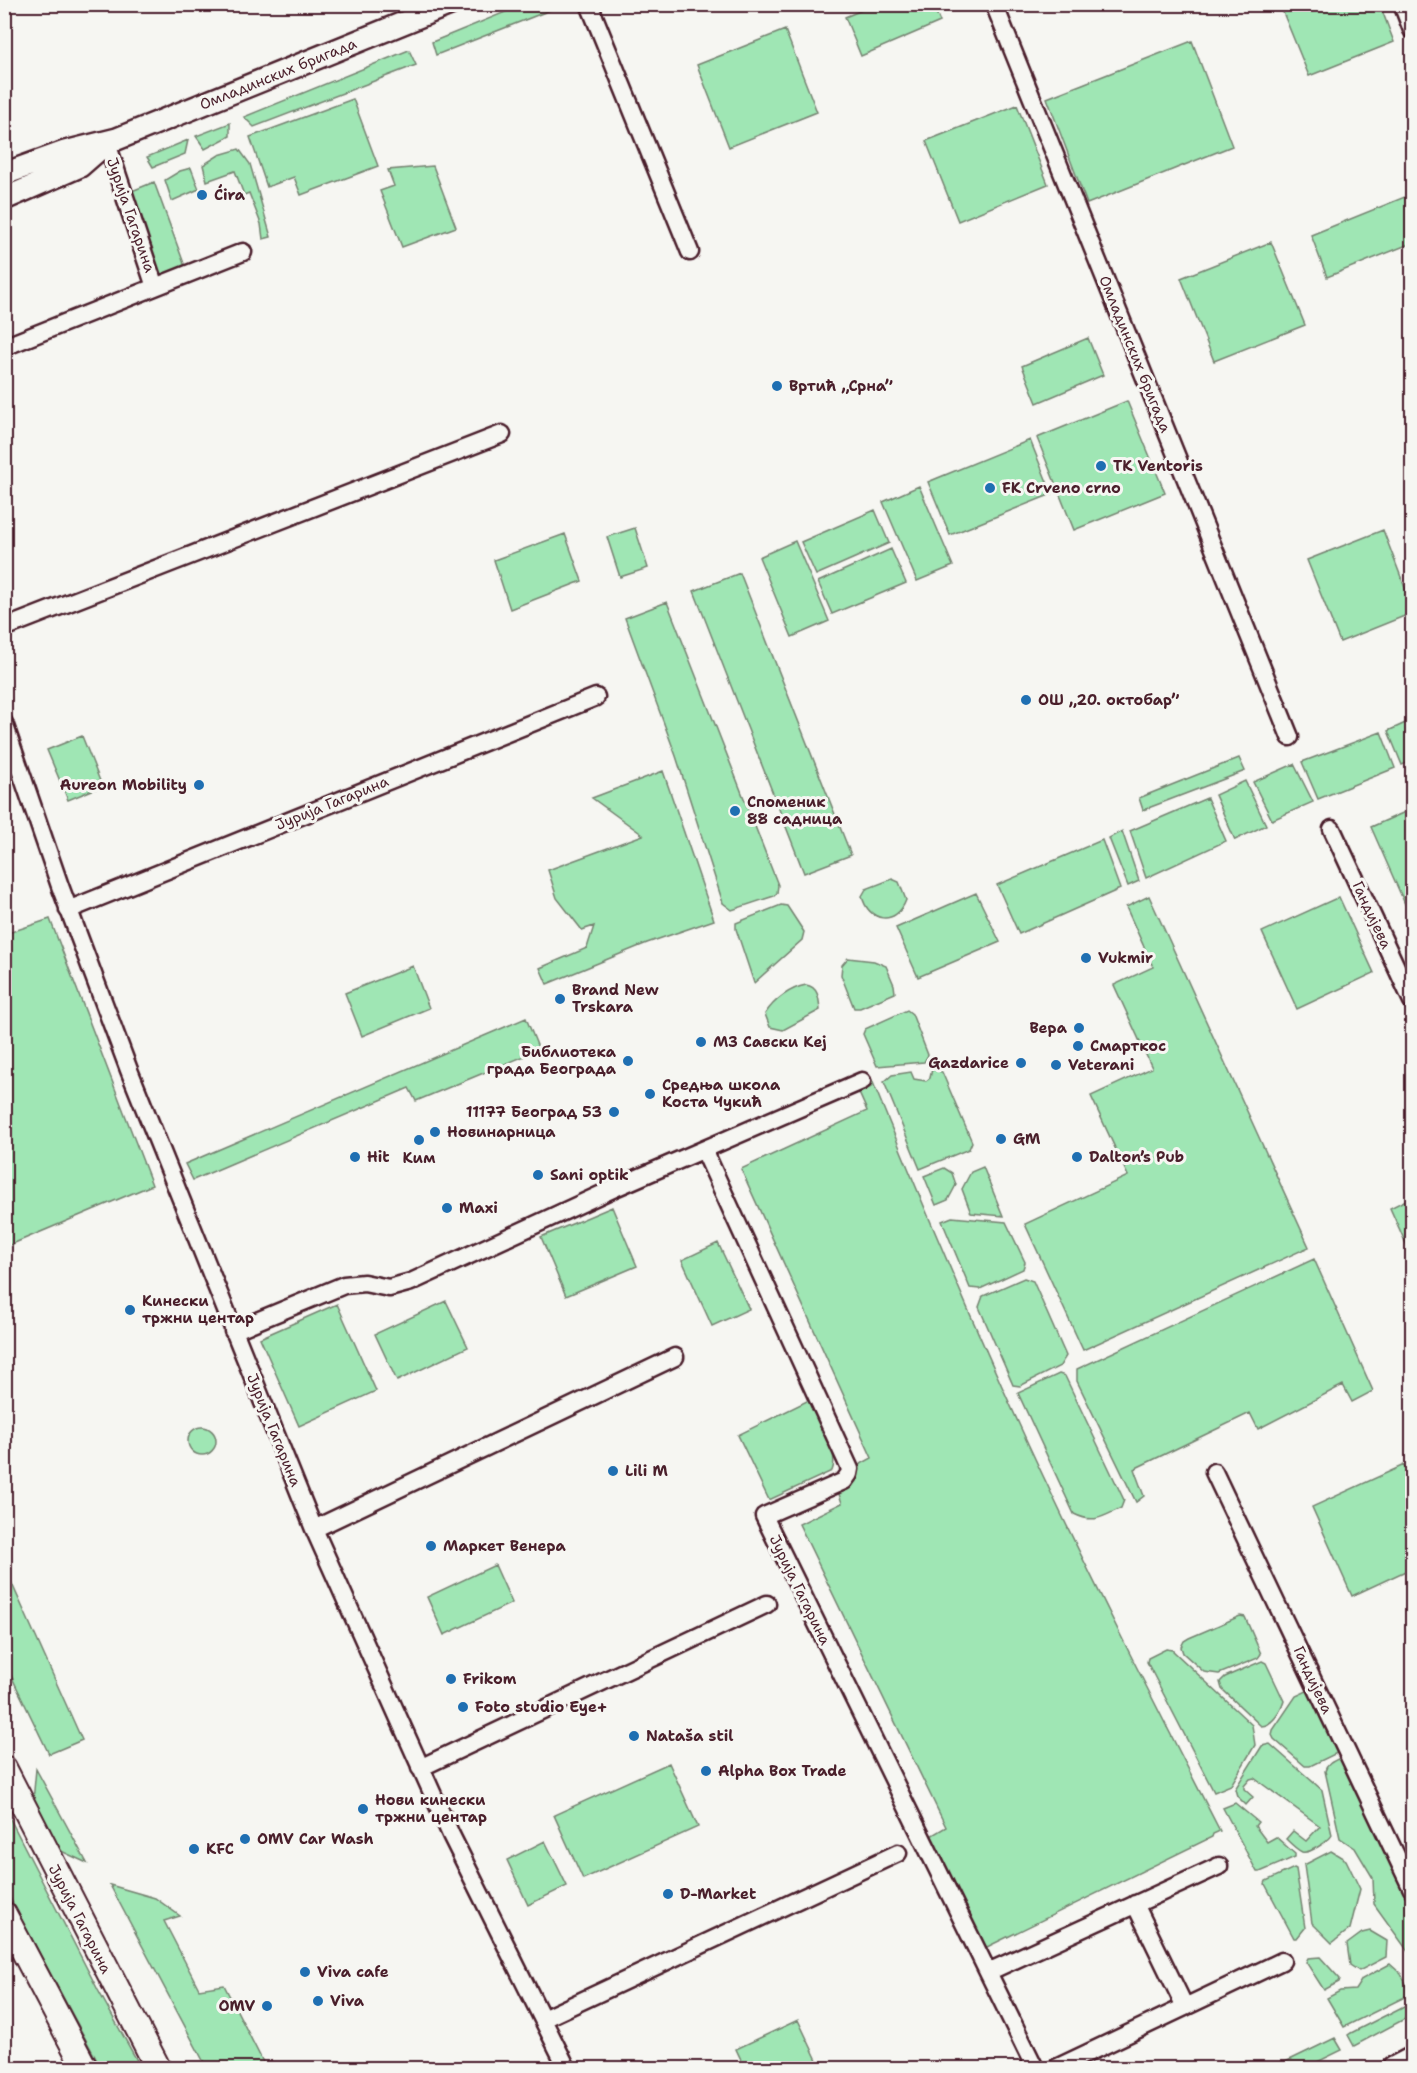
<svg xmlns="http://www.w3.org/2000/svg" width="1417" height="2073" font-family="'Shantell Sans',sans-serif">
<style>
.green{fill:#9fe6b4;stroke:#748270;stroke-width:1.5}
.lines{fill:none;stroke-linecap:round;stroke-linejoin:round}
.minor-casing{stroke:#4a1f2b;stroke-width:21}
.tertiary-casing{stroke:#4a1f2b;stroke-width:26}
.secondary-casing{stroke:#4a1f2b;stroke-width:28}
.minor{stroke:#f6f6f2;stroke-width:16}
.tertiary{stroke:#f6f6f2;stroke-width:21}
.secondary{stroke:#f6f6f2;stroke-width:24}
.poi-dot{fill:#1f6fb2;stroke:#f6f6f2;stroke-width:2}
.labels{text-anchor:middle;stroke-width:6;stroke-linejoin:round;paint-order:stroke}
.street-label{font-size:15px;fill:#4a1f2b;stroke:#f6f6f2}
.poi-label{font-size:15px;font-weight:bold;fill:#4a1f2b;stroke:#f6f6f2;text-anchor:start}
</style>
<rect width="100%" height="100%" fill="#f6f6f2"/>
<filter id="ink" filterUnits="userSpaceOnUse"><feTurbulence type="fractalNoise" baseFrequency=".0167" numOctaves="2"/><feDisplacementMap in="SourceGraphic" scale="12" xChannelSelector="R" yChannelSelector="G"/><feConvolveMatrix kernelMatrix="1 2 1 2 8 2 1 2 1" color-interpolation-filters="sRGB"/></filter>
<g filter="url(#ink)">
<path class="green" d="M 525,4 L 563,5 L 436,55 L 432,42 Z
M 933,5 L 940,22 L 861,56 L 845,17 L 874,5 Z
M 1280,5 L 1380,5 L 1394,42 L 1309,76 Z
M 785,30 L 817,112 L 729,147 L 697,65 Z
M 1192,41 L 1232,146 L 1087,204 L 1047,98 Z
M 409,50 L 416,65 L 254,127 L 244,117 Z
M 353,99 L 378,166 L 301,195 L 294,177 L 267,187 L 250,137 Z
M 1017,105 L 1048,184 L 958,221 L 926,141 Z
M 230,123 L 230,136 L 205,149 L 196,136 Z
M 188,140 L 185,154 L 153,167 L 147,157 Z
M 239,149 L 250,164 L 271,237 L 263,239 L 261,224 L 249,193 L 244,195 L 235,171 L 207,181 L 203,165 L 219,155 Z
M 433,166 L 456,227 L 402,247 L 380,191 L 394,186 L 388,170 Z
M 191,168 L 199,189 L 172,201 L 165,180 L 180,171 Z
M 154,182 L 186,269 L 158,280 L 127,193 Z
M 1412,194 L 1412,243 L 1327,277 L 1311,235 Z
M 1271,242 L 1305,325 L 1214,361 L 1181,278 Z
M 1088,338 L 1103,375 L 1037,403 L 1022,366 Z
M 1127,401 L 1165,493 L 1074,530 L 1037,438 Z
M 1030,440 L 1052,494 L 950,535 L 928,482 Z
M 919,486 L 953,566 L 917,581 L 883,502 Z
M 875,510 L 889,543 L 816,575 L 801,542 Z
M 635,528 L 648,568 L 620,577 L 607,537 Z
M 1383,530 L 1412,606 L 1412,613 L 1340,642 L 1307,560 Z
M 565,534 L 582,581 L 510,609 L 494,560 Z
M 795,541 L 829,621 L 792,637 L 759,557 Z
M 891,549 L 906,583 L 832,614 L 818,582 Z
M 740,573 L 851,855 L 804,873 L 694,591 Z
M 667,602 L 778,885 L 777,893 L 774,896 L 732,910 L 723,903 L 676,756 L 625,618 Z
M 1412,720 L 1412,761 L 1402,765 L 1388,731 Z
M 1381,732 L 1395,768 L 1318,799 L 1302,762 Z
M 82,736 L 102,786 L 68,800 L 47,750 Z
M 1239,758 L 1245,771 L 1143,810 L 1139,798 Z
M 1294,764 L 1313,802 L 1272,820 L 1253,782 Z
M 663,771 L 714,920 L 647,943 L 547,984 L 540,968 L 587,948 L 594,926 L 582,930 L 557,898 L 548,870 L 643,835 L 592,798 Z
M 1245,781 L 1266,825 L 1235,840 L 1215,795 Z
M 1207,798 L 1226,841 L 1146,878 L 1130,831 Z
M 1412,809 L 1412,900 L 1405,904 L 1371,827 Z
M 1122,831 L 1139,881 L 1128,886 L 1109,838 Z
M 1102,840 L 1120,889 L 1019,934 L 997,885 Z
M 892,879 L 899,882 L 906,900 C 896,927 868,922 862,896 L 866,889 Z
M 976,893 L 1000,942 L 918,977 L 896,928 Z
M 1149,896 L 1309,1247 L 1083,1350 L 1025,1224 L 1128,1176 L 1091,1096 L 1152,1068 L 1114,985 L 1153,967 L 1126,907 Z
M 1339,897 L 1374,973 L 1297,1009 L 1262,932 Z
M 781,905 L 787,906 L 804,932 L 802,940 L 754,983 L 736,929 L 736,923 Z
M 50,919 L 152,1185 L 5,1247 L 5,934 Z
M 848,958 L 874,961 L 886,966 L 894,985 L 895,993 L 860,1008 L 854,1008 L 841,975 L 842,965 Z
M 413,966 L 429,1008 L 362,1036 L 345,993 Z
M 806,985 C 819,987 819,1000 820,1010 L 783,1030 L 770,1027 L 765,1014 C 774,1000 790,988 806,985 Z
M 907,1010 L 912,1014 L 928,1055 L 924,1062 L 877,1066 L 863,1034 L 865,1029 Z
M 526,1018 L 539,1050 L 416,1101 L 409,1088 L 193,1180 L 185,1164 Z
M 932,1069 L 942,1072 L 972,1142 L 969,1149 L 920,1169 L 884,1082 L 892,1075 L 911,1072 L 914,1079 L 926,1081 L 930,1078 Z
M 872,1080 C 922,1203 974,1327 1030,1448 C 1090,1577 1155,1704 1220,1831 L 1213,1834 L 1212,1837 L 985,1948 L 929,1837 L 946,1827 L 799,1524 L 842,1503 L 837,1488 L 858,1471 L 859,1465 L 872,1458 L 741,1169 L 867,1111 L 859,1093 L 871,1087 L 869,1081 Z
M 983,1167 L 1003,1216 L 971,1213 L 962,1189 L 971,1172 Z
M 944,1168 L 952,1173 L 956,1185 L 948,1200 L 936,1205 L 924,1176 Z
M 1412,1197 L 1412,1257 L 1390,1208 Z
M 612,1207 L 637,1266 L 566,1296 L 541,1237 Z
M 952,1217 L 1006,1222 L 1025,1262 L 1023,1269 L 980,1289 L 970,1288 L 942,1221 Z
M 718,1243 L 749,1309 L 712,1326 L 682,1260 Z
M 1314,1259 L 1373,1391 L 1352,1402 L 1343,1385 L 1258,1429 L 1250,1413 L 1134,1469 L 1144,1496 L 1136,1502 L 1077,1381 L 1077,1369 Z
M 1024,1278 L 1033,1281 L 1066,1356 L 1060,1366 L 1020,1386 L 1013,1385 L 979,1307 L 983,1296 Z
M 446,1301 L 468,1347 L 397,1381 L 375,1334 Z
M 337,1304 L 376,1391 L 299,1426 L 260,1338 Z
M 1059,1374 L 1065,1376 L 1124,1500 L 1121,1508 C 1102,1517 1094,1524 1074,1514 L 1018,1393 Z
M 811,1399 C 819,1418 840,1452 832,1471 L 769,1500 L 738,1435 Z
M188 1441a14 14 0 1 1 28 0a14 14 0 1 1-28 0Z
M 1404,1465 L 1412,1483 L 1412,1568 L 1352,1596 L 1312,1507 Z
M 495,1565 L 512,1603 L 444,1635 L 427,1597 Z
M 4,1566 L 82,1740 L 49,1754 L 5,1663 Z
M 1240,1616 L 1245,1617 L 1261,1654 L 1258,1658 L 1219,1674 L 1204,1672 L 1183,1653 L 1181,1647 L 1184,1641 L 1189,1638 Z
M 1166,1649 L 1172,1650 L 1252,1725 L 1255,1745 L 1231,1785 L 1214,1792 L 1147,1662 L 1148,1658 Z
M 1262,1661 L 1266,1663 L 1284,1701 C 1281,1711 1272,1726 1261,1726 L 1222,1689 L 1220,1682 L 1225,1677 Z
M 1309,1690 L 1339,1752 L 1310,1766 L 1305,1766 L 1274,1739 L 1272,1735 L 1273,1730 L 1296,1696 Z
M 1270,1744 L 1322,1790 L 1332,1835 C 1329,1841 1309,1854 1302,1852 C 1297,1850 1290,1843 1286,1839 L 1293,1831 L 1306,1841 L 1320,1826 L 1254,1778 L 1250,1779 L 1244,1786 L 1244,1789 L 1253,1797 L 1246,1805 L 1237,1796 L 1235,1789 L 1262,1746 Z
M 1342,1757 L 1412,1909 L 1412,1957 L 1374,1904 L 1373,1878 L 1355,1848 L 1340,1838 L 1325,1771 C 1327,1763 1334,1761 1342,1757 Z
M 669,1763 L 698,1827 L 583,1879 L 554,1815 Z
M 36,1769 L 87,1863 L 61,1851 L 33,1801 Z
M 1235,1803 L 1258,1822 L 1255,1826 L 1267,1842 L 1276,1837 L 1295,1854 L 1295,1857 L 1260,1872 L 1257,1872 L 1223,1808 Z
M 4,1807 L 98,1990 L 141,2068 L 101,2068 L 9,1896 L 5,1887 Z
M 545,1841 L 567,1886 L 528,1905 L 507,1860 Z
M 1331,1851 L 1346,1860 L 1360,1889 L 1350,1929 L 1332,1943 L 1312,1923 L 1304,1865 Z
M 1294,1868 L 1296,1869 L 1305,1928 L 1297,1938 L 1294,1938 L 1265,1884 L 1266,1881 Z
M 110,1885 L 155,1898 L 180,1916 L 164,1921 L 199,1989 L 224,1985 L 266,2068 L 207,2068 Z
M 1370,1931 L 1387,1941 L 1386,1957 L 1359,1971 L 1350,1965 L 1347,1944 L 1362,1933 Z
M 1320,1957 L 1340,1979 L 1339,1982 L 1324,1990 L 1306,1962 L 1308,1958 Z
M 1390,1964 L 1401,1974 L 1411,1994 L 1344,2027 L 1327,1998 L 1340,1991 L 1355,1990 L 1362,1979 Z
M 1412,2002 L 1412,2015 L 1354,2046 L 1348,2035 L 1351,2033 Z
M 798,2020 L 817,2060 L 798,2068 L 745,2068 L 736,2049 Z
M 1335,2038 L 1342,2050 L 1305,2068 L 1273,2068 Z"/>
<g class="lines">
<g class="minor-casing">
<path id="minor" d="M 589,4 L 690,252
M 994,4 L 1290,737
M 1402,4 L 1412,30
M 107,143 L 155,287
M 4,347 L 243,252
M 4,628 L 502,434
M 4,723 L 60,886 L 129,1070 L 314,1529 L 451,1835 L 567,2068
M 1332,829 L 1412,1001
M 68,910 L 596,697
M 704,1150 L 850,1469 L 849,1474 L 844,1481 L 764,1516 L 1035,2068
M 233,1331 L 344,1285 L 364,1283 L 389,1288 L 411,1282 L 617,1187 L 862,1081
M 1214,1472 L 1412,1889
M 314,1529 L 675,1357
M 420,1768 L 767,1604
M 1135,1904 L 1185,2007
M 988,1972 L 1219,1866
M 543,2019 L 898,1853
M 1056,2068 L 1282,1961"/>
</g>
<g class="tertiary-casing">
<path id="tertiary" d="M 4,174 L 65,152 L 117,139 L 450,4
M 4,199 L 80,166 L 104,145
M 1393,2068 L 1412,2058"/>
</g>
<g class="secondary-casing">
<path id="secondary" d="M 4,1768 L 158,2068
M 4,1914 L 85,2068"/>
</g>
<use href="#minor" class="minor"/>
<use href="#tertiary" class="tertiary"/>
<use href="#secondary" class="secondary"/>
</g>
</g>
<g class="poi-dot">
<circle cx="202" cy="195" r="6"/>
<circle cx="777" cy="386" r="6"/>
<circle cx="1101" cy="466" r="6"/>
<circle cx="990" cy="488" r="6"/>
<circle cx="1026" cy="700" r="6"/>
<circle cx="199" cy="785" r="6"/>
<circle cx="735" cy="811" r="6"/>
<circle cx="1086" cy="958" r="6"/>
<circle cx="560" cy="999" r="6"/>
<circle cx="1079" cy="1028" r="6"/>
<circle cx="701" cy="1042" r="6"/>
<circle cx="1078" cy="1046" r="6"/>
<circle cx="628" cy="1061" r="6"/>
<circle cx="1021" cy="1063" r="6"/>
<circle cx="1056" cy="1065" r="6"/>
<circle cx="650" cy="1094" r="6"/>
<circle cx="614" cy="1112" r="6"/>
<circle cx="435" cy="1132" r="6"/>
<circle cx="1001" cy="1139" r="6"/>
<circle cx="419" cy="1140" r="6"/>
<circle cx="355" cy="1157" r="6"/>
<circle cx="1077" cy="1157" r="6"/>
<circle cx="538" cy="1175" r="6"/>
<circle cx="447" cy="1208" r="6"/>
<circle cx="130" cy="1310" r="6"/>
<circle cx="613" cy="1471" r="6"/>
<circle cx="431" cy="1546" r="6"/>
<circle cx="451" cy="1679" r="6"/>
<circle cx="463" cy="1707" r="6"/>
<circle cx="634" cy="1736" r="6"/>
<circle cx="706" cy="1771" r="6"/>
<circle cx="363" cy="1809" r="6"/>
<circle cx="245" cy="1839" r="6"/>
<circle cx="194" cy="1849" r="6"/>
<circle cx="668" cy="1894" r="6"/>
<circle cx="305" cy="1972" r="6"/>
<circle cx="318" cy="2001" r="6"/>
<circle cx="267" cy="2006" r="6"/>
</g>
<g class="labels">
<g class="street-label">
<text transform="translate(278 74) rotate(-22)" y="5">Омладинских бригада</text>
<text transform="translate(131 215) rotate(71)" y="5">Јурија Гагарина</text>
<text transform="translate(1135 354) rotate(68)" y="5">Омладинских бригада</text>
<text transform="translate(332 803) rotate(-22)" y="5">Јурија Гагарина</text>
<text transform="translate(1372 915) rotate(65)" y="5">Гандијева</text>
<text transform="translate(274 1430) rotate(68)" y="5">Јурија Гагарина</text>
<text transform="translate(800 1590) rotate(64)" y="5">Јурија Гагарина</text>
<text transform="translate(1313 1680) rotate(65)" y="5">Гандијева</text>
<text transform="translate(80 1919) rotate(63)" y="5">Јурија Гагарина</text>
</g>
<g class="poi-label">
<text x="214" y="200">Ćira</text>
<text x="789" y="391">Вртић „Срна”</text>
<text x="1113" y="471">TK Ventoris</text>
<text x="1002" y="493">FK Crveno crno</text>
<text x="1038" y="705">ОШ „20. октобар”</text>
<text x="187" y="790" text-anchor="end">Aureon Mobility</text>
<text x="747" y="807">Споменик<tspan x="747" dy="17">88 садница</tspan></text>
<text x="1098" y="963">Vukmir</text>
<text x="572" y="995">Brand New<tspan x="572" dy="17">Trskara</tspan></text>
<text x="1067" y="1033" text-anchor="end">Вера</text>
<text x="713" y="1047">МЗ Савски Кеј</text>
<text x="1090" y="1051">Смарткос</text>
<text x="616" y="1057" text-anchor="end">Библиотека<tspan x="616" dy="17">града Београда</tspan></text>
<text x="1009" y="1068" text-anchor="end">Gazdarice</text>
<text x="1068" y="1070">Veterani</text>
<text x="662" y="1090">Средња школа<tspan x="662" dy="17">Коста Чукић</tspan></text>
<text x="602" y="1117" text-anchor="end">11177 Београд 53</text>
<text x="447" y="1137">Новинарница</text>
<text x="1013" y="1144">GM</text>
<text x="367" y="1162">Hit</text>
<text x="1089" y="1162">Dalton’s Pub</text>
<text x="419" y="1163" text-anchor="middle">Ким</text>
<text x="550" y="1180">Sani optik</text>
<text x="459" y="1213">Maxi</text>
<text x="142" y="1306">Кинески<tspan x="142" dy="17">тржни центар</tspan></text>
<text x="625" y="1476">Lili M</text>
<text x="443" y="1551">Маркет Венера</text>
<text x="463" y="1684">Frikom</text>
<text x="475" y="1712">Foto studio Eye+</text>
<text x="646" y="1741">Nataša stil</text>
<text x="718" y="1776">Alpha Box Trade</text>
<text x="375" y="1805">Нови кинески<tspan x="375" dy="17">тржни центар</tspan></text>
<text x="257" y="1844">OMV Car Wash</text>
<text x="206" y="1854">KFC</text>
<text x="680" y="1899">D-Market</text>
<text x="317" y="1977">Viva cafe</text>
<text x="330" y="2006">Viva</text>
<text x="255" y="2011" text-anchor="end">OMV</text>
</g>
</g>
<rect width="1417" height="2073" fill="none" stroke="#f6f6f2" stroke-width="24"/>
<rect x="12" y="12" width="1393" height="2049" fill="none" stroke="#4a1f2b" stroke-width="2" filter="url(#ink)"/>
</svg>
